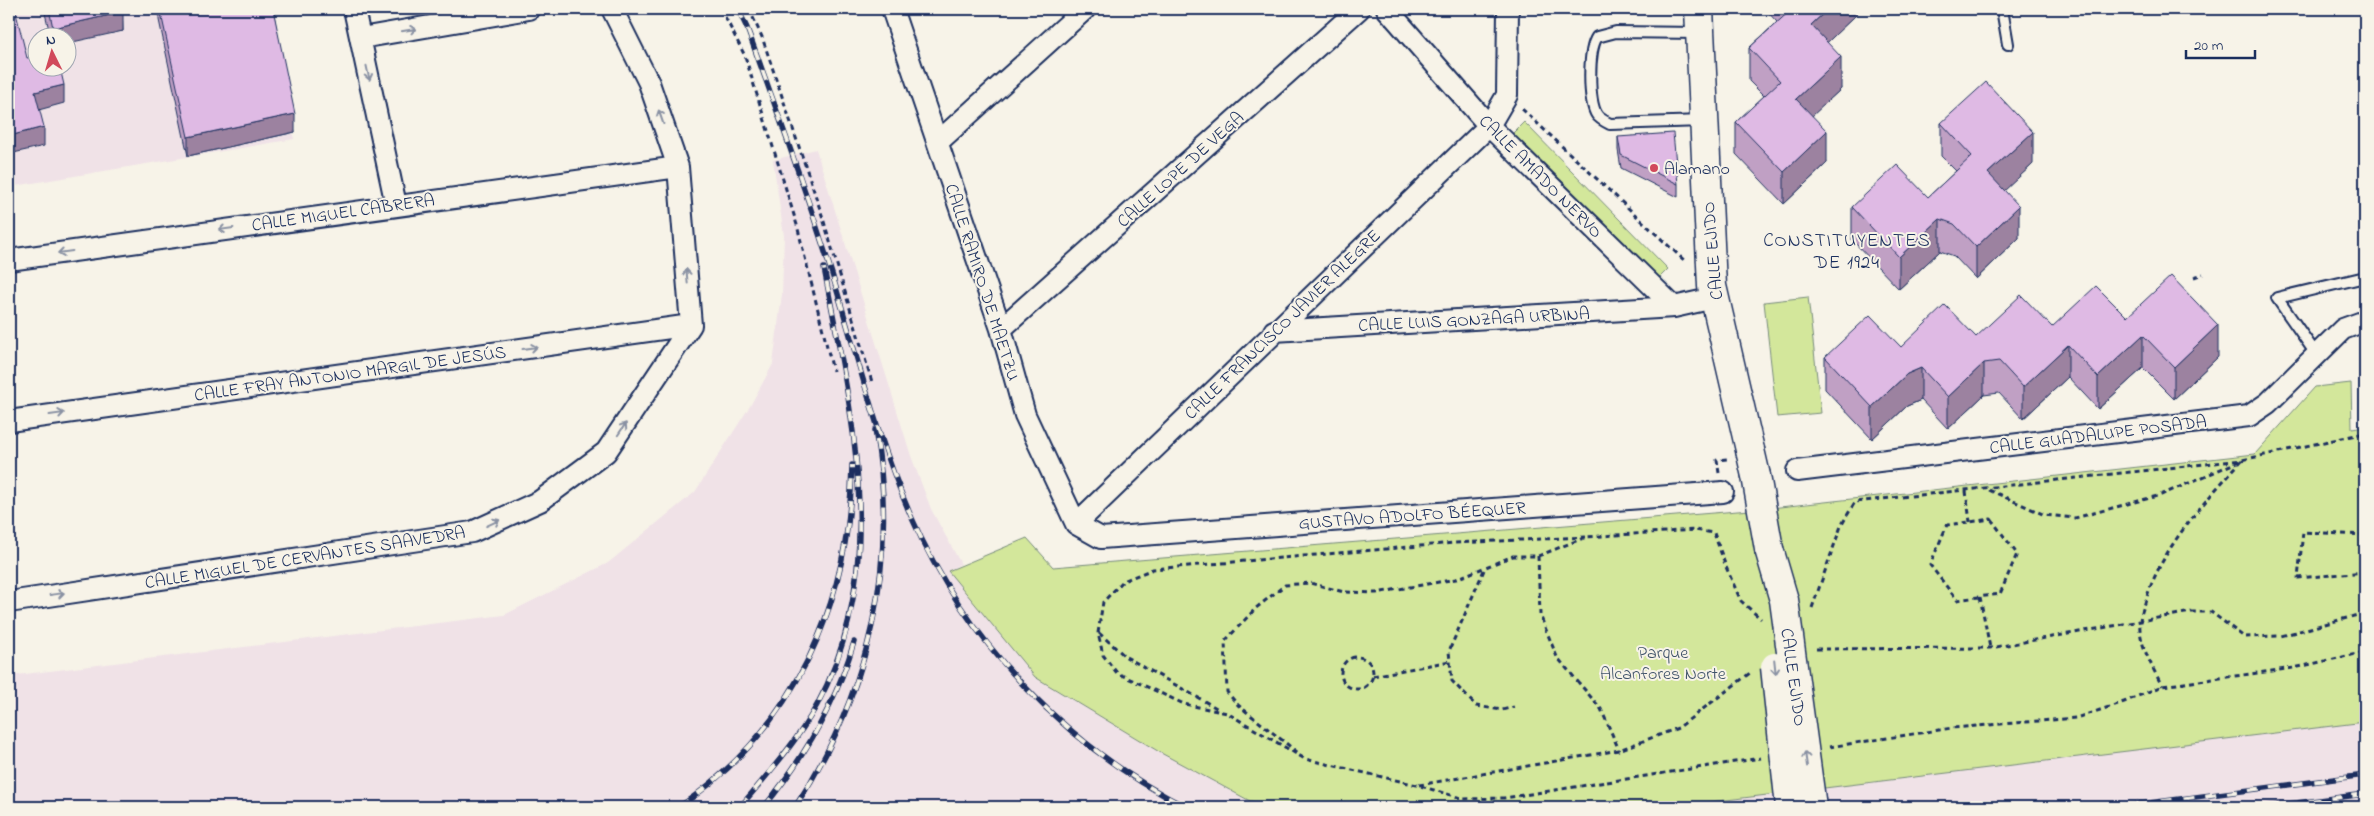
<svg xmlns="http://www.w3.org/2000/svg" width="2374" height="816" font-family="'Indie Flower',sans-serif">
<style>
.built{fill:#f0e2e7;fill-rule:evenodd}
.green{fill:#d3e79b;stroke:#778b7c}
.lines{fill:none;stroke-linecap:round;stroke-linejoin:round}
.lane-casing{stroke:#1b2f5e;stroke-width:14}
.street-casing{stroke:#1b2f5e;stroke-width:24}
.secondary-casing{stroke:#1b2f5e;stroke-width:31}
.path{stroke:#1b2f5e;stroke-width:3;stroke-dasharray:5 4;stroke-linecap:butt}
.lane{stroke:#f7f3e8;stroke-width:10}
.street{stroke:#f7f3e8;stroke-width:20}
.secondary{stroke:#f7f3e8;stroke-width:28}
.rail-casing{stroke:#1b2f5e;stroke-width:5.5}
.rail{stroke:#f7f3e8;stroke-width:4;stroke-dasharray:11;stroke-linecap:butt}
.secondary-bridge-casing{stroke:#1b2f5e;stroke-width:31;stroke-linecap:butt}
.secondary-bridge{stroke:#f7f3e8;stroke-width:28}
.wall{fill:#c0a0c4;stroke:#1b2f5e}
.shaded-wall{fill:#9c82a0;stroke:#1b2f5e}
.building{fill:#dfbae4;stroke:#1b2f5e}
.oneway{stroke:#8991a3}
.poi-dot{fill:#d1495b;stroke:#f7f3e8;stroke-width:2}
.labels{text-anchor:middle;stroke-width:4;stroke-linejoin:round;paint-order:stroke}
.poi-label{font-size:18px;fill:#1b2f5e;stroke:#f7f3e8;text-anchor:start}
.street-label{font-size:18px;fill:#1b2f5e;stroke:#f7f3e8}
.park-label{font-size:18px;fill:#40546a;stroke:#f7f3e8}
.neighbourhood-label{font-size:19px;letter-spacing:1px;fill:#1b2f5e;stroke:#f7f3e8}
</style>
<rect width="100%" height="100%" fill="#f7f3e8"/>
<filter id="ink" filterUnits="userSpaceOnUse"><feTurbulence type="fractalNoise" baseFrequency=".02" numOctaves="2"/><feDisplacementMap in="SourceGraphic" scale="10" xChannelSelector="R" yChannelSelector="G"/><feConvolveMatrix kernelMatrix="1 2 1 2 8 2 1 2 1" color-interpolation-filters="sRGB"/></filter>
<g filter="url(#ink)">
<path class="built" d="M 9,9 L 260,9 L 294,139 L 9,187 ZM 38,38 L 68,38 L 68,68 L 38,68 Z
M 816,149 L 911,456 L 931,509 L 961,564 L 955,567 L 1035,677 L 1161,753 L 1250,801 L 1287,807 L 9,807 L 9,676 L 504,615 L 608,563 L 695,492 L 750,406 L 773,364 L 782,294 L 784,236 L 773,160 Z
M 2365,722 L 2365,807 L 1669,807 Z"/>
<path class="green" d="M 1524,122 L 1668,269 L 1655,282 L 1509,137 Z
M 1808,297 L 1821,413 L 1777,417 L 1764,302 Z
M 2351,383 L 2352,428 L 2365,426 L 2365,722 L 1669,807 L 1287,807 L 1250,801 L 1161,753 L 1035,677 L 948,571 L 1027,538 L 1053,567 L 1762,509 L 2255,454 L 2315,387 Z"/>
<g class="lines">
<g class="lane-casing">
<path id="lane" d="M 2002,9 L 2008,44
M 1699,33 L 1616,32 L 1597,37 C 1588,50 1588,101 1597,115 C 1599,118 1606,122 1610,124 L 1703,121
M 2316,354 L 2277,298 L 2365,277"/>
</g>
<g class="street-casing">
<path id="street" d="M 354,9 L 396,205
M 892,9 L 1001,329 L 1025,415 L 1076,524 L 1101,538 L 1723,492
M 1387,9 L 1489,126 L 1674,307
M 361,38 L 529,9
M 938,142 L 1085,9
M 9,260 L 678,167
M 1001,329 L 1359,9
M 1274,331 L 1674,307 L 1714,298
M 9,421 L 691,325
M 1797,471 L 2249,416 L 2268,403 L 2343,329 L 2365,321
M 1076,524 L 1489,126 L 1507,95 L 1508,9
M 9,602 L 472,532 L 540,501 L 606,452 L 691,325 L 678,167 L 649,83 L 612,9"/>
</g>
<g class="secondary-casing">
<path id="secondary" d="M 1699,9 L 1712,286 L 1750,450
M 1756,476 L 1769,549"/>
</g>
<path class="path" d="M 721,9 L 745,56 L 797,225 L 833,371
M 749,9 L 762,37 L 822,215 L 872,382
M 1522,109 L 1686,262
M 2194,277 L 2203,274
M 1719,473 L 1717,460 L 1728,459
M 1989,490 L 2045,515 L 2075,518 L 2161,495 L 2242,460 L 2365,433
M 1966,491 L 1970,522
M 1991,519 L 2017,554 L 2000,594 L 1957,600 L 1930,565 L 1947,525 Z
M 2365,535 L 2303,532 L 2298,578 L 2365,572
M 1586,537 L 1455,543 L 1153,569 L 1123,581 L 1103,602 L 1098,633 L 1103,655 L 1117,673 L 1184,704 L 1227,713 L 1305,759 L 1417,785 L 1464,799 L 1504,798 L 1761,758
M 1538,556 L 1540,615 L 1557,657 L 1601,709 L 1619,750
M 1484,570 L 1449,651 L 1452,681 L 1476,706 L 1502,710 L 1514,707
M 1980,597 L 1990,648
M 1812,608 L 1841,526 L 1855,502 L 2242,460 C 2204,503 2161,547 2145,603 C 2143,609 2140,616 2140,622 C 2138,643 2153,668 2162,686
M 1099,633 L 1126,657 L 1220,710
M 1816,649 L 1990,648 L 2191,612 L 2211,612 L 2244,637 L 2281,636 L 2365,613
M1341 673a16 16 0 1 1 32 0a16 16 0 1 1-32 0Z
M 1373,676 L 1450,661
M 1829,747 L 1952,728 L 2076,718 L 2124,702 L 2162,686 L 2294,668 L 2365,652
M 1297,752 L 1238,705 L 1227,692 L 1225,641 L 1256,608 L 1285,585 L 1310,583 L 1344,592 L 1376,593 L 1456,579 L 1513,556 L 1538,556 L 1586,537 L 1695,530 L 1714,533 L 1726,567 L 1741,601 L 1761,619
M 1419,785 L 1619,750 L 1678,728 L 1750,673"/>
<use href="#lane" class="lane"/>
<use href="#street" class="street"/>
<use href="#secondary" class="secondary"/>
<g class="rail-casing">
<path id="rail" d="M 738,9 L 747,28 C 777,110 806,191 832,274 C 856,353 878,441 911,516 C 965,640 1066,747 1186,807
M 679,807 C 796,728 850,603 852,465
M 740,807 C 768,774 796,743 817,705 C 891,568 851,411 824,268
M 764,807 C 804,758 836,703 854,642
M 795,807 C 868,696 900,562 875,430
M 2118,807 L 2365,775
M 2265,807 L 2365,794"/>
</g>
<use href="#rail" class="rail"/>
<g class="secondary-bridge-casing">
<path id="secondary-bridge" d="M 1750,450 L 1756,476
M 1769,549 L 1784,600 L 1812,807
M 1775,667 L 1790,807"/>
</g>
<use href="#secondary-bridge" class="secondary-bridge"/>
</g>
<path class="wall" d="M 44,9 L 122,9 L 123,31 L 68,38 L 51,38 Z
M 159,9 L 273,9 L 295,132 L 188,156 L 159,20 Z
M 1765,9 L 1856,9 L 1856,15 L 1827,42 L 1841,89 L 1812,115 L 1827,163 L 1784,204 L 1736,154 L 1736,122 L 1764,96 L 1749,81 L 1749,48 L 1777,22 Z
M 1941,123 L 2033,164 L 2004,190 L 2019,238 L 1976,279 L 1954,256 L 1940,251 L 1899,289 L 1852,240 L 1852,207 L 1928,197 L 1956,171 L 1941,156 Z
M 1618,137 L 1678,184 L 1678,197 L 1621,168 L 1618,150 Z
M 2127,317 L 2218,357 L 2174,399 L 2143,368 L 2098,409 L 2068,377 L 2023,419 L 1999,393 L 1984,395 L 1948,429 L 1921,400 L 1907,406 L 1872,439 L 1825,389 L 1825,357 Z"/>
<path class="shaded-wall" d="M 1828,9 L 1856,9 L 1856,15 L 1811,58 L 1811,25 Z
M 123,12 L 123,31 L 68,43 L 68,38 L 53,38 L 53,28 Z
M 1841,57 L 1841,89 L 1796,131 L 1796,99 Z
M 64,85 L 64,103 L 35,111 L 35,92 Z
M 295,114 L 295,132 L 188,156 L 188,137 Z
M 44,127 L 44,146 L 9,154 L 9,136 Z
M 1827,131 L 1827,163 L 1784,204 L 1784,172 Z
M 2033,132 L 2033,164 L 1988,206 L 1988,173 Z
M 2019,206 L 2019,238 L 1976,279 L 1976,247 Z
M 1940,219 L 1940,251 L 1899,289 L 1899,257 Z
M 2218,325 L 2218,357 L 2174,399 L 2174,367 Z
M 2143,335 L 2143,368 L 2098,409 L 2098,377 Z
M 2068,345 L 2068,377 L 2023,419 L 2023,387 Z
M 1984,363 L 1984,395 L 1948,429 L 1948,397 Z
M 1921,368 L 1921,400 L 1907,406 L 1872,439 L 1872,407 L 1907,374 Z"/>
<path class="building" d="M 9,9 L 15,9 L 27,58 L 38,56 L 38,68 L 60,68 L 64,85 L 35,92 L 44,127 L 9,136 Z
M 49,9 L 122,9 L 123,12 L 53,28 Z
M 160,9 L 273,9 L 295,114 L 188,137 Z
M 1792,9 L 1828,9 L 1811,25 L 1841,57 L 1796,99 L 1827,131 L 1784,172 L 1736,122 L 1780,81 L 1749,48 Z
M 1986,82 L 2033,132 L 1988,173 L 2019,206 L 1976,247 L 1954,224 L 1940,219 L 1899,257 L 1852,207 L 1897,165 L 1928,197 L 1972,156 L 1941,123 Z
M 1673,133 L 1678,184 L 1621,155 L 1618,137 Z
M 2171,276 L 2218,325 L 2174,367 L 2143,335 L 2098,377 L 2068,345 L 2023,387 L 1999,361 L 1984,363 L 1948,397 L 1921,368 L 1907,374 L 1872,407 L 1825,357 L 1870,315 L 1901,347 L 1945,305 L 1976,337 L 2021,295 L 2052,327 L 2096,286 L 2127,317 Z"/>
<defs><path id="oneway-shaft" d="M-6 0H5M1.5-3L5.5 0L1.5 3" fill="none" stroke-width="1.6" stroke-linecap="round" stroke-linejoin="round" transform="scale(1.25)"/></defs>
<g class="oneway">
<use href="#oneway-shaft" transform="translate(409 30) rotate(-10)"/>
<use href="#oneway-shaft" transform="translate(368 73) rotate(78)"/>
<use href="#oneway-shaft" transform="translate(661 117) rotate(-109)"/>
<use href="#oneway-shaft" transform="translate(226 229) rotate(172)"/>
<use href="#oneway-shaft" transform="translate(65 252) rotate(172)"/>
<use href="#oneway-shaft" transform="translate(687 276) rotate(-95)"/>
<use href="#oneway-shaft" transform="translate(530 348) rotate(-8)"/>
<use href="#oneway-shaft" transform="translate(57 414) rotate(-8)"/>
<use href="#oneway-shaft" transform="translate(622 429) rotate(-56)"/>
<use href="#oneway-shaft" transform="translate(493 523) rotate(-25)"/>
<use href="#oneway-shaft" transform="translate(57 594) rotate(-8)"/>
<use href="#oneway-shaft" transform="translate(1775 667) rotate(84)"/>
<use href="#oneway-shaft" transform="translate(1806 759) rotate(-98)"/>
</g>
</g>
<circle class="poi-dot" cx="1654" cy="168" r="5"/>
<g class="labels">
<g class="poi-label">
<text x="1664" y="174">Alamano</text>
</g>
<g class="street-label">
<text transform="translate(1180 169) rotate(-42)" y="6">CALLE LOPE DE VEGA</text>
<text transform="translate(1541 176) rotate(45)" y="6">CALLE AMADO NERVO</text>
<text transform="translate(343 212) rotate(-8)" y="6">CALLE MIGUEL CABRERA</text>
<text transform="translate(1712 251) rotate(-95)" y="6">CALLE EJIDO</text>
<text transform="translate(983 282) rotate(72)" y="6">CALLE RAMIRO DE MAETZU</text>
<text transform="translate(1474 319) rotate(-3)" y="6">CALLE LUIS GONZAGA URBINA</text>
<text transform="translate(1282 324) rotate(-44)" y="6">CALLE FRANCISCO JAVIER ALEGRE</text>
<text transform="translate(350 373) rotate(-8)" y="6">CALLE FRAY ANTONIO MARGIL DE JESÚS</text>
<text transform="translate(2098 434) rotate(-7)" y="6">CALLE GUADALUPE POSADA</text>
<text transform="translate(1412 515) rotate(-4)" y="6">GUSTAVO ADOLFO BÉEQUER</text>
<text transform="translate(305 557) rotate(-9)" y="6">CALLE MIGUEL DE CERVANTES SAAVEDRA</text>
<text transform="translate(1794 677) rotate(82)" y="6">CALLE EJIDO</text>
</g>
<g class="park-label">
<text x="1663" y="658">Parque<tspan x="1663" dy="21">Alcanfores Norte</tspan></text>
</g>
<g class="neighbourhood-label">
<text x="1847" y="246">CONSTITUYENTES<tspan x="1847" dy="22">DE 1924</tspan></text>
</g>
</g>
<rect width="2374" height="816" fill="none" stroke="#f7f3e8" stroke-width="30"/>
<rect x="15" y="15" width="2344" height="786" fill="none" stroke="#1b2f5e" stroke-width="2" filter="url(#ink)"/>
<g transform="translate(52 52) rotate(355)"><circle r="24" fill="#f7f3e8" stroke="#9fa5b1"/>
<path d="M0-4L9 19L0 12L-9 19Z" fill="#d1495b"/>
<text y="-8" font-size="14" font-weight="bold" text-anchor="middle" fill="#1b2f5e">N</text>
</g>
<path d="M2186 50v8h69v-8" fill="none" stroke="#1b2f5e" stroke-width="2.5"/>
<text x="2194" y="50" font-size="15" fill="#1b2f5e" stroke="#f7f3e8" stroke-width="4" paint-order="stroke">20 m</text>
</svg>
